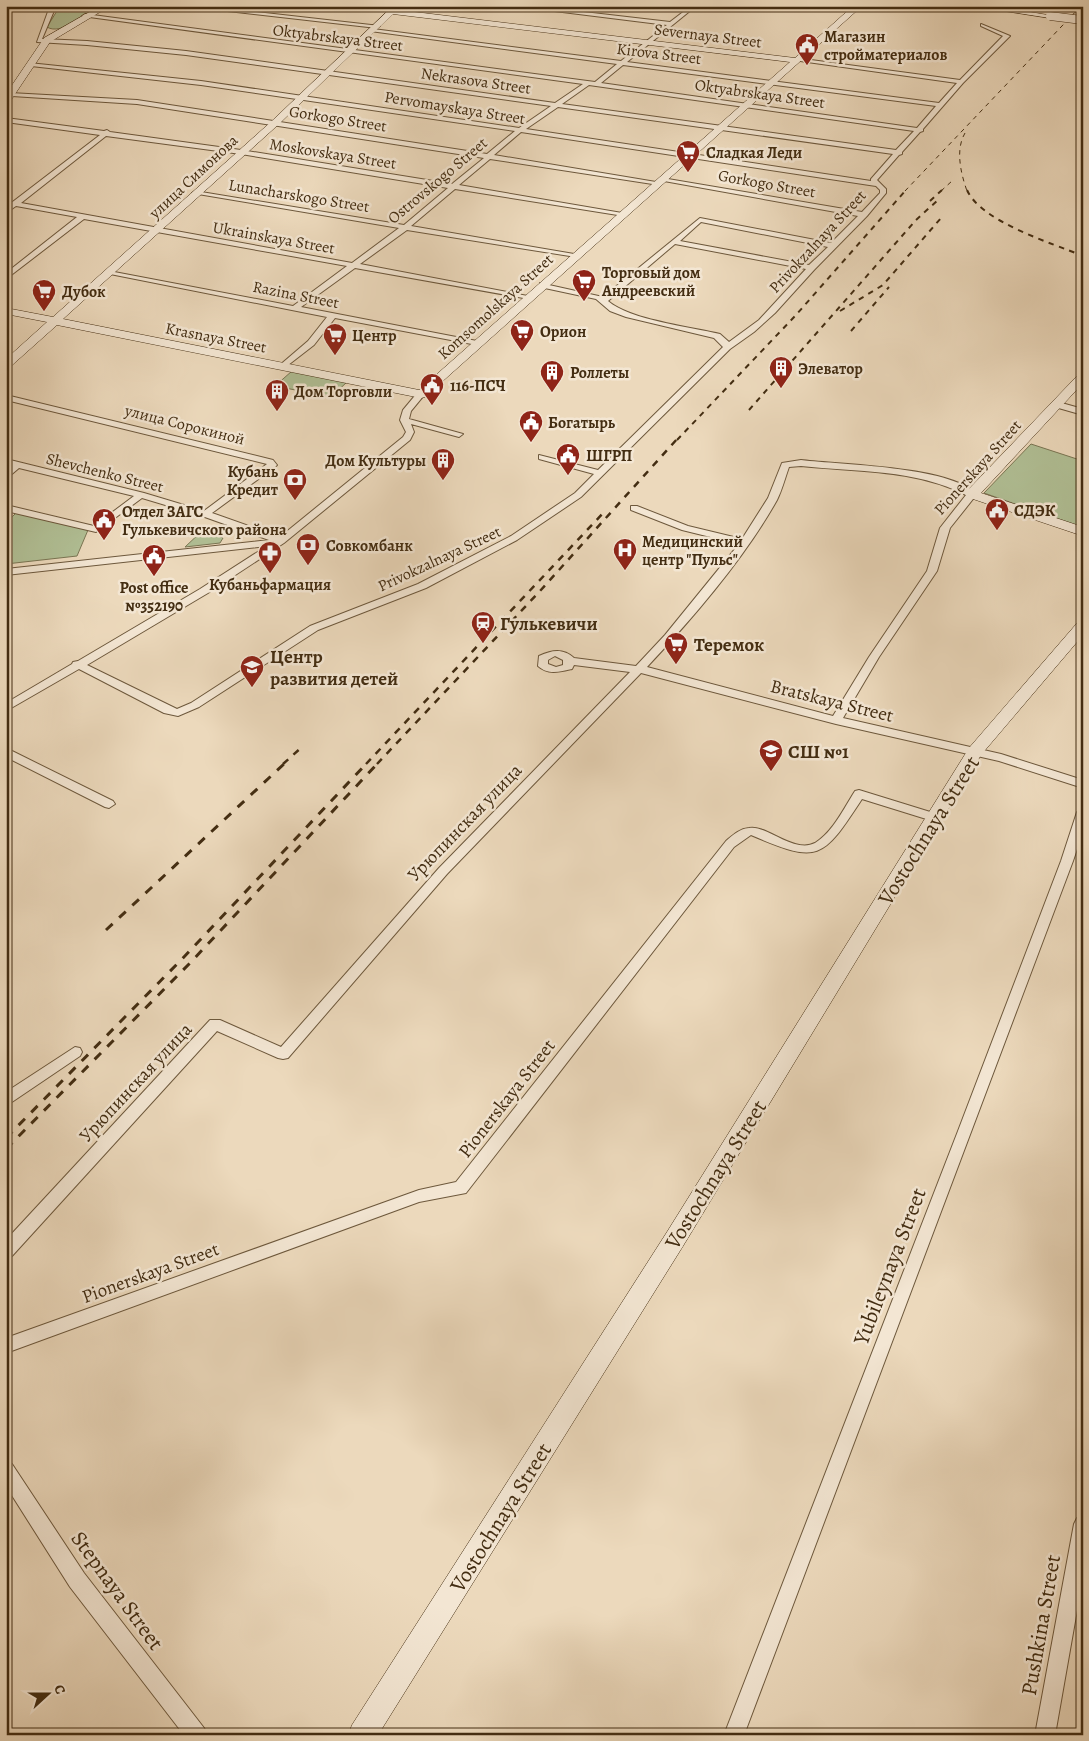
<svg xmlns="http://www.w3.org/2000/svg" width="1089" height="1741" font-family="Alegreya,serif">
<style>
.green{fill:#b1c096;stroke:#7a7654}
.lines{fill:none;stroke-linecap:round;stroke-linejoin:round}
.street-casing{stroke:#6d583c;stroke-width:2}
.secondary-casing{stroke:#432d12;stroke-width:1}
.street{fill:#f3e6d3;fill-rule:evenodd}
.secondary{fill:#f3e6d3;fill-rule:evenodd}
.rail-far3{stroke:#432d12;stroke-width:1;stroke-dasharray:4.5 4.5;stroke-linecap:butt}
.rail-far2{stroke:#432d12;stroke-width:2;stroke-dasharray:5.5 5.5;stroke-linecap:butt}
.rail-far1{stroke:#432d12;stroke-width:2.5;stroke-dasharray:7 7;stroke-linecap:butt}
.rail{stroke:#432d12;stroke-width:3;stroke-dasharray:9 9;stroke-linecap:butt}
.secondary-bridge-casing{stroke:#432d12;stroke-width:9;stroke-linecap:butt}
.secondary-bridge{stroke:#f3e6d3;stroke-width:8}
.labels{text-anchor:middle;stroke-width:5;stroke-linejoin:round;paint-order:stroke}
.far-street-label{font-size:16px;fill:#432d12;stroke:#f3e6d3}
.far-poi-label{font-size:16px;font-weight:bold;fill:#432d12;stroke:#f3e6d3;text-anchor:start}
.poi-label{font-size:19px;font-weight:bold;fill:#432d12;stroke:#f3e6d3;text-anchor:start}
.street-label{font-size:19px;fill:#432d12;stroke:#f3e6d3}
.near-street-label{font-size:22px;fill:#432d12;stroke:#f3e6d3}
</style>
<rect width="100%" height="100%" fill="#ecd9bc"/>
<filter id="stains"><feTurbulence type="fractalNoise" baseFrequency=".004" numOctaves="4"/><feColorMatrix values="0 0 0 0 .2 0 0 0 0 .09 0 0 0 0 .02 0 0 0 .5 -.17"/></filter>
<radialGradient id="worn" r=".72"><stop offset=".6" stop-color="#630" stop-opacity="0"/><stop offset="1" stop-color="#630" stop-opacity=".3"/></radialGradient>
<path class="green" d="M 60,6 L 100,6 C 88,13 61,36 47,27 Z
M 292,371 L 347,382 L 331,397 L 275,386 Z
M 1031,444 L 1083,461 L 1083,528 L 984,493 Z
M 17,512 L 88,530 L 77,556 L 6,564 L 6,523 Z
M 203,530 L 223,538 L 220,543 L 185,547 Z"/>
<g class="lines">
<g class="street-casing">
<path id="street" d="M 50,6 L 56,6 L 42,39 L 87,41 L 186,51 L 555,103 L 583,84 L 82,16 L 85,14 L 595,82 L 617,64 L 370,31 L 373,29 L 621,61 L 667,25 L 514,6 L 532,6 L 670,22 L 687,9 L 674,6 L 696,6 L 627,62 L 939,103 L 957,83 L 793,60 L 796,58 L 960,80 L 1003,36 L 981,26 L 981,24 L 1010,36 L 963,83 L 923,129 L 923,131 L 920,132 L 902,152 L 902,154 L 899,155 L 877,180 L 886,189 L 886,193 L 867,216 L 814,270 L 775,313 L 754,332 L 730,349 L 581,497 L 517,540 L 426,588 L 318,630 L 199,707 L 178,716 L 164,713 L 79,669 L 6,711 L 6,703 L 72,664 L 73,662 L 78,661 L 200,589 L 267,546 L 6,575 L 6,569 L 269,540 L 202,516 L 142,498 L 96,532 L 6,511 L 6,505 L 94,526 L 134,496 L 19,468 L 6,479 L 6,471 L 11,466 L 6,465 L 6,459 L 144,493 L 204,511 L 267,464 L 6,400 L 6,395 L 273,460 L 277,465 L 275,467 L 212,513 L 280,537 L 403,437 L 406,432 L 400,420 L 403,410 L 418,392 L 425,394 L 411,411 L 409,419 L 463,434 L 459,437 L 411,424 L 414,432 L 410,440 L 284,543 L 208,593 L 87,665 L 177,709 L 191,703 L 310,626 L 418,584 L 511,536 L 575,493 L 594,474 L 539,459 L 539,455 L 598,470 L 723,347 L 714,338 L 626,317 L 610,311 L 596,299 L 540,287 L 540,283 L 603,297 L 700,218 L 831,243 L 858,216 L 664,181 L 662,180 L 662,178 L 862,212 L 880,193 L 880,190 L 876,186 L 521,132 L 494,155 L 662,183 L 659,185 L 490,159 L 459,185 L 628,214 L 624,216 L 455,189 L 411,226 L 580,255 L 576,257 L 407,230 L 360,264 L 533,297 L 529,299 L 355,268 L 301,307 L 477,341 L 481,343 L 477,345 L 335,318 L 314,345 L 283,369 L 280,369 L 280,365 L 308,341 L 327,317 L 105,273 L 109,271 L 293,306 L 347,266 L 84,219 L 6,279 L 6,273 L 77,217 L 16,206 L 6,213 L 6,207 L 100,135 L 6,122 L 6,118 L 104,131 L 107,130 L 110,132 L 241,150 L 452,184 L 484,158 L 137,104 L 12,96 L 10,93 L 137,100 L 487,154 L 515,131 L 201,85 L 31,66 L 29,63 L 201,81 L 519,128 L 551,106 L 186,55 L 87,45 L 37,42 ZM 623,65 L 936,106 L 917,128 L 601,83 ZM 589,85 L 596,86 L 914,131 L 896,150 L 562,104 ZM 558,107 L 893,154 L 871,179 L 871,181 L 526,129 ZM 106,136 L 241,154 L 448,188 L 404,225 L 195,191 L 192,193 L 399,228 L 352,263 L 21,203 ZM 701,222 L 828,247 L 809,265 L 680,241 ZM 675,244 L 806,269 L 759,320 L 729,342 L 720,334 C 690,327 630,320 608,301 Z
M 184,6 L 204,6 L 380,26 L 377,28 Z
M 1058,402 L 1083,409 L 1083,415 L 1055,407 L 1055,403 Z
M 801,460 C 842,465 948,466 977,494 L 950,528 L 937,571 L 879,657 L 843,718 L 1001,754 L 1083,780 L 1083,788 L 999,761 L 836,724 L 641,673 L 447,874 L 288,1058 L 283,1059 L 278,1058 L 217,1031 L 12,1256 L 6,1258 L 6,1240 L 210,1020 L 220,1020 L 281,1047 L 439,868 L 630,672 L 574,665 L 572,669 C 559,672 548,675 538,666 L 539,656 C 552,650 563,648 574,658 L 636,666 L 665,635 L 739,544 L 682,530 L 631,510 L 631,506 L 637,506 L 688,526 L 742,539 L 768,498 L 782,463 ZM 801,466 C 857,472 915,469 966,495 L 940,528 L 927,571 L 869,657 L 833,716 L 647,667 C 693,618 744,559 777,500 C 782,490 785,478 789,467 ZM 555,656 L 563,660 L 563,665 L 556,667 L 548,664 L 548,660 Z
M 6,748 L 113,801 L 115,804 L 109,808 L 105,807 L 6,757 Z
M 859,790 L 940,815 L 942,818 L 936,822 L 862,799 C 822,860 819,864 751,835 L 734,847 L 466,1193 L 419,1202 L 6,1353 L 6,1338 L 419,1190 L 456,1182 L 726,841 C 733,835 739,829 749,828 C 766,824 794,854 815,843 C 833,832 844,808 855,791 Z
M 1083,808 L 1083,831 L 1073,861 L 744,1735 L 724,1735 L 958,1131 L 1061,861 L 1077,812 Z
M 75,1047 L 80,1048 L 82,1052 L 80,1056 L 6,1106 L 6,1092 Z
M 6,1462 L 12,1464 L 84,1573 L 204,1728 L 207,1735 L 184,1735 L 70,1587 L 6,1486 Z
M 1083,1515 L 1083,1576 L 1055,1735 L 1035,1735 L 1074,1524 L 1077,1518 Z"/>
</g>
<g class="secondary-casing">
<path id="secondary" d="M 6,6 L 19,6 L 6,9 Z
M 100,6 L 110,6 L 50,42 L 9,103 L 6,103 L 6,94 L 44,38 Z
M 393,6 L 402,6 L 398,10 L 795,58 L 853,6 L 862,6 L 425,397 L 421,398 L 57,325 L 10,367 L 6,368 L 6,359 L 47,322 L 6,314 L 6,308 L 53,317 L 273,120 ZM 393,14 L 790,62 L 419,390 L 63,319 L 279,124 Z
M 972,6 L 994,6 L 1054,16 L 1050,18 Z
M 1083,373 L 1083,383 L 981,493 L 1083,527 L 1083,536 L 967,497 L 965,494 L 967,491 L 1079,374 Z
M 1083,621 L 1083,635 L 981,755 L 683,1246 L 378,1735 L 348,1735 L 352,1725 L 667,1232 L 969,748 L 1078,622 Z"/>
</g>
<use href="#street" class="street"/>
<use href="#secondary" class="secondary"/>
<path class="rail-far3" d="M 965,133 C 955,150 961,174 967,191
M 905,191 L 1081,6
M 941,191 L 952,181"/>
<path class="rail-far2" d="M 967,190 C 981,222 1052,243 1083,256
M 930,201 L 942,190
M 840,311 L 883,285 L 941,218
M 851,331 L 889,287
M 749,410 L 916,220 L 939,199
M 677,440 L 796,315 L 906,190"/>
<path class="rail-far1" d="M 283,764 L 303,746
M 366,764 L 606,510
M 377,764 L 540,591 L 678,438"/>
<path class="rail" d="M 106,930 L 285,763
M 6,1138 L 183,958 L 367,763
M 6,1149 L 190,963 L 378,763"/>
<g class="secondary-bridge-casing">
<path id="secondary-bridge" d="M 1050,16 L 1082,20"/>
</g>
<use href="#secondary-bridge" class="secondary-bridge"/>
</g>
<defs>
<g id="civic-pin" transform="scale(1.25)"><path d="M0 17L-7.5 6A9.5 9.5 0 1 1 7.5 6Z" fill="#8f2418" stroke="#f3e6d3"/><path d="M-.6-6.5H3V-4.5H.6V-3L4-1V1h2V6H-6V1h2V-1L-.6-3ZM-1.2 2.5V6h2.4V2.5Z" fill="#fff"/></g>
<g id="supermarket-pin" transform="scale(1.25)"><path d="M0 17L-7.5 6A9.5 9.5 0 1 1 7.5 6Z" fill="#8f2418" stroke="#f3e6d3"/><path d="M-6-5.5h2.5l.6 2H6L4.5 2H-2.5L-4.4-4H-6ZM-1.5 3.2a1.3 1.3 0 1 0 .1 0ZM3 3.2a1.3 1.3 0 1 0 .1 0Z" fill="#fff"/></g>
<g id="building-pin" transform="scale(1.25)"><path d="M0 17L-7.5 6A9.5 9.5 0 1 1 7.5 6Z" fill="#8f2418" stroke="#f3e6d3"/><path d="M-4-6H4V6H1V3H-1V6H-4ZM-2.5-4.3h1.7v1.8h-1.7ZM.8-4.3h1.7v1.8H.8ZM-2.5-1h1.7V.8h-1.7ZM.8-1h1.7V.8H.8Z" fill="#fff"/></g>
<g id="bank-pin" transform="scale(1.25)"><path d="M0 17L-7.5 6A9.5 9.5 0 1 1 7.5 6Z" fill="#8f2418" stroke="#f3e6d3"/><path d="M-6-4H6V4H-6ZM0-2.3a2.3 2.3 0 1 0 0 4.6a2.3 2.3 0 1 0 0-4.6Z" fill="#fff"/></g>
<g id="hospital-pin" transform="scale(1.25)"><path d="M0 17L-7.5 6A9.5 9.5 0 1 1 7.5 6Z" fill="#8f2418" stroke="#f3e6d3"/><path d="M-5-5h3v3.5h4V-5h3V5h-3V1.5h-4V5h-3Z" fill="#fff"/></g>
<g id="pharmacy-pin" transform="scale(1.25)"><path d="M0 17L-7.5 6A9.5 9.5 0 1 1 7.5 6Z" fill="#8f2418" stroke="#f3e6d3"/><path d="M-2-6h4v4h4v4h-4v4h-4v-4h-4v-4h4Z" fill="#fff"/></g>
<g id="station-pin" transform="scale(1.25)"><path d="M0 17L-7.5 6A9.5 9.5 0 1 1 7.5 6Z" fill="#8f2418" stroke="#f3e6d3"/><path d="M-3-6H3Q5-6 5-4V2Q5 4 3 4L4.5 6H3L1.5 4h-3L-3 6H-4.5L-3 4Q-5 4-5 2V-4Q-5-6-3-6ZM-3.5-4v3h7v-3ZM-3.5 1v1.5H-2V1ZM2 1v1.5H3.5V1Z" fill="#fff"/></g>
<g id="university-pin" transform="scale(1.25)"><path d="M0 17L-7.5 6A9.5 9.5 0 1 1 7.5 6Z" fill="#8f2418" stroke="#f3e6d3"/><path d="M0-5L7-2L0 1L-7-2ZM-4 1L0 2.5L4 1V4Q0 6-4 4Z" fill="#fff"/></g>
<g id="school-pin" transform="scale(1.25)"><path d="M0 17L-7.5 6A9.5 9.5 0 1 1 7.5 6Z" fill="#8f2418" stroke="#f3e6d3"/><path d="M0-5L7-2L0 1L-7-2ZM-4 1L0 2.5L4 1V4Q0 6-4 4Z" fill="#fff"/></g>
</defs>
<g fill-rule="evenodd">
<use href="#civic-pin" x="807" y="45"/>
<use href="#supermarket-pin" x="688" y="152"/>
<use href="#supermarket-pin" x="584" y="281"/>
<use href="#supermarket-pin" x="44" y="291"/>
<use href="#supermarket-pin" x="522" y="331"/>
<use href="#supermarket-pin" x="335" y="335"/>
<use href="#building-pin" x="781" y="368"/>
<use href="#building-pin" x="552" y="372"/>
<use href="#civic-pin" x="432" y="385"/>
<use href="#building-pin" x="277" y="391"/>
<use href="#civic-pin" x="531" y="422"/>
<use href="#civic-pin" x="568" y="455"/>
<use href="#building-pin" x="443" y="460"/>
<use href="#bank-pin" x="295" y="480"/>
<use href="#civic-pin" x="997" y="510"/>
<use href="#civic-pin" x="104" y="520"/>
<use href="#bank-pin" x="308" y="545"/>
<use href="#hospital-pin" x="625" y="550"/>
<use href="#pharmacy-pin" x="270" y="553"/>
<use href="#civic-pin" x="154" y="556"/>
<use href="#station-pin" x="483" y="623"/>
<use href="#supermarket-pin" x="676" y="644"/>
<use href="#university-pin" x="252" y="667"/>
<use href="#school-pin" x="771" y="751"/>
</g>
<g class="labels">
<g class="far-street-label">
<text transform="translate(708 35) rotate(7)" y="6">Severnaya Street</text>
<text transform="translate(338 37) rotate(7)" y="6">Oktyabrskaya Street</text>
<text transform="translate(659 53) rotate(7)" y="6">Kirova Street</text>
<text transform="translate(476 80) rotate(8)" y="6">Nekrasova Street</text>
<text transform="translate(760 93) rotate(8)" y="6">Oktyabrskaya Street</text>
<text transform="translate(455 107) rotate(9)" y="6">Pervomayskaya Street</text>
<text transform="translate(338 118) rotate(9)" y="6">Gorkogo Street</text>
<text transform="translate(333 153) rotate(9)" y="6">Moskovskaya Street</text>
<text transform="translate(193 176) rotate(-43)" y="6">улица Симонова</text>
<text transform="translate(437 180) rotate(-40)" y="6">Ostrovskogo Street</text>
<text transform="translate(767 183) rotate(10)" y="6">Gorkogo Street</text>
<text transform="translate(299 195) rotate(9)" y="6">Lunacharskogo Street</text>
<text transform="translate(274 237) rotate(10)" y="6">Ukrainskaya Street</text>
<text transform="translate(817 241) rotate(-47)" y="6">Privokzalnaya Street</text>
<text transform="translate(296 294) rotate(11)" y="6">Razina Street</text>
<text transform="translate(495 306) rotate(-42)" y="6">Komsomolskaya Street</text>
<text transform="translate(216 337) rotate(11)" y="6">Krasnaya Street</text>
<text transform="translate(185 424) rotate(14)" y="6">улица Сорокиной</text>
<text transform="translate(977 467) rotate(-48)" y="6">Pionerskaya Street</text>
<text transform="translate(105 472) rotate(14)" y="6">Shevchenko Street</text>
<text transform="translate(439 558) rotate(-25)" y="6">Privokzalnaya Street</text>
</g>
<g class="far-poi-label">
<text x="824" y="42">Магазин<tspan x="824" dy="18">стройматериалов</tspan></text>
<text x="706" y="158">Сладкая Леди</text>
<text x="602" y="278">Торговый дом<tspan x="602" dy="18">Андреевский</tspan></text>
<text x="62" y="297">Дубок</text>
<text x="540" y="337">Орион</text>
<text x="352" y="341">Центр</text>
<text x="798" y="374">Элеватор</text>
<text x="570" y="378">Роллеты</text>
<text x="450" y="391">116-ПСЧ</text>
<text x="294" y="397">Дом Торговли</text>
<text x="548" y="428">Богатырь</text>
<text x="586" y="461">ШГРП</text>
<text x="426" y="466" text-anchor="end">Дом Культуры</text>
<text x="278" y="477" text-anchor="end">Кубань<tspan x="278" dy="18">Кредит</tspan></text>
<text x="1014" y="516">СДЭК</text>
<text x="122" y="517">Отдел ЗАГС<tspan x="122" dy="18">Гулькевичского района</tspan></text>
<text x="642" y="547">Медицинский<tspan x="642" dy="18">центр "Пульс"</tspan></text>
<text x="326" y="551">Совкомбанк</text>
<text x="270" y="590" text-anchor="middle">Кубаньфармация</text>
<text x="154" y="593" text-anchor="middle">Post office<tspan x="154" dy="18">№352190</tspan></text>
</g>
<g class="poi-label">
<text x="500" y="630">Гулькевичи</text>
<text x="694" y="651">Теремок</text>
<text x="270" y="663">Центр<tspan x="270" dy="22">развития детей</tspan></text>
<text x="788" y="758">СШ №1</text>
</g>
<g class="street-label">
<text transform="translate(832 700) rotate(14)" y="7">Bratskaya Street</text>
<text transform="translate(464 822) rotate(-46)" y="7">Урюпинская улица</text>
<text transform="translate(135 1082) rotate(-47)" y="7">Урюпинская улица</text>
<text transform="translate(506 1098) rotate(-52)" y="7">Pionerskaya Street</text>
<text transform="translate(150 1272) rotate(-20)" y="7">Pionerskaya Street</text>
</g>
<g class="near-street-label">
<text transform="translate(928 830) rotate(-58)" y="8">Vostochnaya Street</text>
<text transform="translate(715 1174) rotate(-58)" y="8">Vostochnaya Street</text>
<text transform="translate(889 1266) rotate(-69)" y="8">Yubileynaya Street</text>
<text transform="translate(500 1517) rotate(-58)" y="8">Vostochnaya Street</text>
<text transform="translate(118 1590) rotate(54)" y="8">Stepnaya Street</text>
<text transform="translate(1040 1625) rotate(-80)" y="8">Pushkina Street</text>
</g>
</g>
<rect width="1089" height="1741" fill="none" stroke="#ecd9bc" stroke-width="25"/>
<rect x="8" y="8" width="1074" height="1726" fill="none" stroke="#432d12" stroke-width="2.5"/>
<rect x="12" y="12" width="1064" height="1716" fill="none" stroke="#432d12"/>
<g transform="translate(48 1694) rotate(69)" stroke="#f3e6d3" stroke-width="4" paint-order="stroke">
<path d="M0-4L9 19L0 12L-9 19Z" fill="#432d12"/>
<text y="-8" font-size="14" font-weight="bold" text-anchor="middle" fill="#432d12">С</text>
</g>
<rect width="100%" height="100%" filter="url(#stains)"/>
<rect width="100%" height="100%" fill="url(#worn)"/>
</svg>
